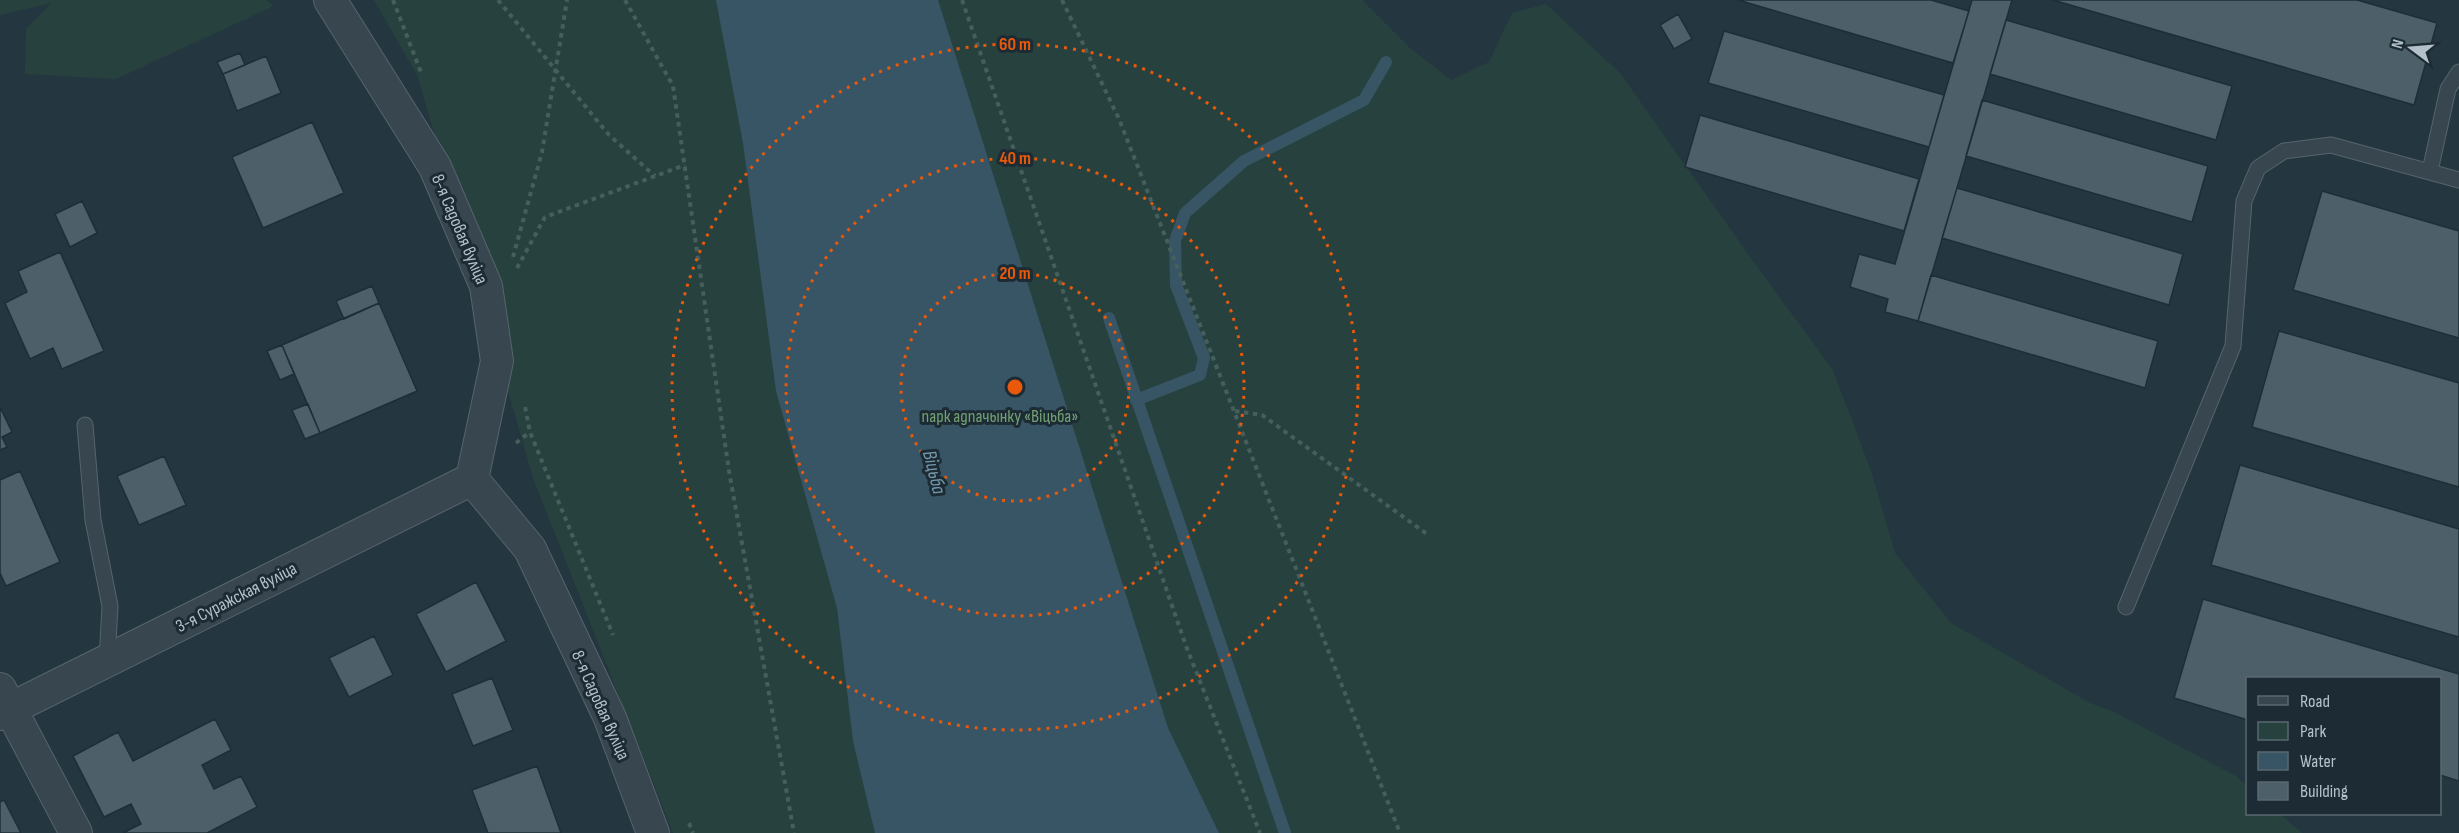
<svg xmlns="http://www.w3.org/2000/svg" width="2459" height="833" font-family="'Sofia Sans Condensed',sans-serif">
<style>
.green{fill:#27423e}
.water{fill:#385566}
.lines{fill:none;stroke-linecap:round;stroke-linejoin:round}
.stream{stroke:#385566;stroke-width:12}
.building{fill:#4d606a;stroke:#1f2e36;stroke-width:1.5}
.service-casing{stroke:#56646d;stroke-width:17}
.minor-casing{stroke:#56646d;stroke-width:34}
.path{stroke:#465e5c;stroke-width:4;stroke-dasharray:4.5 4.5;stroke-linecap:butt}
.service{stroke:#38474f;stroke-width:15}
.minor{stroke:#38474f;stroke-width:32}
.ring{fill:none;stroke:#e8590c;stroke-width:3;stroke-dasharray:3 6}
.labels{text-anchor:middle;stroke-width:6;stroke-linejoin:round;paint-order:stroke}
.street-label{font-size:18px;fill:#b4c1ca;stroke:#1d2c34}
.park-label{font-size:18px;fill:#72a073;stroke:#1d2c34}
.water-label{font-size:20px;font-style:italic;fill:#7499ad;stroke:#1d2c34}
.centre{fill:#e8590c;stroke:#1d2c34;stroke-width:3}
.ring-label{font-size:18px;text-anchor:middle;font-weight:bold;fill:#e8590c;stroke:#1d2c34;stroke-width:6;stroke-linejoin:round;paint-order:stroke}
</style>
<rect width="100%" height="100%" fill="#24363f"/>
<path class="green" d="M 0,0 L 266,0 L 274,6 L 116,79 L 25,74 L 26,29 L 52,3 L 0,15 Z
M 374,0 L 1362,0 L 1410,48 L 1451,80 L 1489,62 L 1512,13 L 1546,4 L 1620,73 L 1755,264 L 1833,370 L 1871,471 L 1895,553 L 1951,623 L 2090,703 L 2112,711 L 2236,776 L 2247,786 L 2248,814 L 2280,814 L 2302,833 L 673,833 L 533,478 L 418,77 Z"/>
<path class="water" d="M 716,0 L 938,0 L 1168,728 L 1219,833 L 875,833 L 853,741 L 837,608 L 776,391 L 743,143 Z"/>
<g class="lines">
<path class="stream" d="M 1109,318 L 1285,833
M 1136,400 L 1200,375 L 1204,358 L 1176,285 L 1175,241 L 1185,213 L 1244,161 L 1364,100 L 1386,62"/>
</g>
<path class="building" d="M 1738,0 L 1931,0 L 1969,11 L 1953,63 Z
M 1972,0 L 2012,0 L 1918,321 L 1885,312 L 1888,299 L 1850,287 L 1859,254 L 1895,264 Z
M 2053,0 L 2357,0 L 2437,23 L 2414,105 Z
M 1678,14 L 1692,39 L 1674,49 L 1660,25 Z
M 2006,20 L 2232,86 L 2216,140 L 1990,74 Z
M 1724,31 L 1944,95 L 1929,147 L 1708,83 Z
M 240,53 L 245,65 L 223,74 L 217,62 Z
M 266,56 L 281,93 L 237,111 L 223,74 Z
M 1982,100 L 2208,166 L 2192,222 L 1966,156 Z
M 1700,115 L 1919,179 L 1904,231 L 1685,167 Z
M 312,122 L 344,193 L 263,228 L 232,157 Z
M 1957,188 L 2183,254 L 2169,305 L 1942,238 Z
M 2322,191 L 2459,231 L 2459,338 L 2293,290 Z
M 82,201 L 97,233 L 70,247 L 55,214 Z
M 60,252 L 104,351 L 62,369 L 53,348 L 30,359 L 5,303 L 27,292 L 18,271 Z
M 1931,275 L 2158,341 L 2145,388 L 1918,321 Z
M 372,286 L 379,303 L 344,319 L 336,301 Z
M 379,303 L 417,391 L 320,433 L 282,345 Z
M 2279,331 L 2459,383 L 2459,487 L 2252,427 Z
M 282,345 L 294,374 L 280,380 L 267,351 Z
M 308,404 L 320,433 L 305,439 L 292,410 Z
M 0,407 L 12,432 L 2,437 L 7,447 L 0,450 Z
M 164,456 L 186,505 L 139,525 L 117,476 Z
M 2240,465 L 2459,529 L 2459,637 L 2211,565 Z
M 20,471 L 60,562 L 6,586 L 0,573 L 0,480 Z
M 476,582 L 506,641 L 446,672 L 416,614 Z
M 2203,599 L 2459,674 L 2459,781 L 2440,775 L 2440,678 L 2248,678 L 2248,720 L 2174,698 Z
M 374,636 L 393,675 L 349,697 L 329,658 Z
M 492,678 L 513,730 L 473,746 L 452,694 Z
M 215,719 L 231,750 L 202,765 L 214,789 L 241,776 L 257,807 L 207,833 L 123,833 L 141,824 L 131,804 L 104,817 L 73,756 L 118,732 L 133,761 Z
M 537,766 L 561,833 L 488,833 L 472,790 Z
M 4,800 L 21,833 L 0,833 L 0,802 Z"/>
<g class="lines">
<g class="service-casing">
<path id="service" d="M 2430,171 L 2448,89 L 2459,72
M 85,425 L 93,520 L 110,606 L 107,661
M 2126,607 L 2233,346 L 2244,201 L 2258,168 L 2284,151 L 2331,145 L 2459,180"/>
</g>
<g class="minor-casing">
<path id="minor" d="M 330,0 L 435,167 L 486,286 L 497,361 L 472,479
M 472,479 L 530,549 L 610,718 L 653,833
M 0,689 L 76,833
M 0,714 L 472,479"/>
</g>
<path class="path" d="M 393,0 L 422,75
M 498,0 L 609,135 L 655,176
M 625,0 L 673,86 L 729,471 L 794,833
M 962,0 L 1186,646 L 1260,833
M 1062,0 L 1119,119 L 1400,833
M 513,257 L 542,152 L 567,0
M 517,268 L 545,217 L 685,165
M 525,407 L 530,432 L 613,635
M 1235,411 L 1262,415 L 1427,534
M 516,443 L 530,432
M 689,823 L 693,833"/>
<use href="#service" class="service"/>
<use href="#minor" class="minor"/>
</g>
<g class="ring">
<circle cx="1015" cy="387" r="114"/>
<circle cx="1015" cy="387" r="229"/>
<circle cx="1015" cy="387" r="343"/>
</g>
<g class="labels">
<g class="street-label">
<text transform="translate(460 229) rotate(67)" y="6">8-я Садовая вуліца</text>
<text transform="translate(236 597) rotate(-27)" y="6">3-я Суражская вуліца</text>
<text transform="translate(601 705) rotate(66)" y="6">8-я Садовая вуліца</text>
</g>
<g class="park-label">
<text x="1000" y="422">парк адпачынку «Віцьба»</text>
</g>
<g class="water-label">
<text transform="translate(935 472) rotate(76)" y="7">Віцьба</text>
</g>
</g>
<circle cx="1015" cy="387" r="9" class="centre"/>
<g class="ring-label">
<text x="1015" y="50">60 m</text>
<text x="1015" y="164">40 m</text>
<text x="1015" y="279">20 m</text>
</g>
<rect x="2246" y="677" width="195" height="138" fill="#1d2c34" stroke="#596870" stroke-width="1.5"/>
<rect x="2258" y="696" width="30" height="9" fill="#38474f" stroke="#596870" stroke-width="1.5"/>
<text x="2300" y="707" font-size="18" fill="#b4c1ca">Road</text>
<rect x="2258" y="722" width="30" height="18" fill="#27423e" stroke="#596870" stroke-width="1.5"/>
<text x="2300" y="737" font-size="18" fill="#b4c1ca">Park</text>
<rect x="2258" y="752" width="30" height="18" fill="#385566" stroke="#596870" stroke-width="1.5"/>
<text x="2300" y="767" font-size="18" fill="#b4c1ca">Water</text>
<rect x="2258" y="782" width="30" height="18" fill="#4d606a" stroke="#596870" stroke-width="1.5"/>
<text x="2300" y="797" font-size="18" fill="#b4c1ca">Building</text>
<g transform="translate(2411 48) rotate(286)" stroke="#1d2c34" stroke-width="4.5" paint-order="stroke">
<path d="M0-4.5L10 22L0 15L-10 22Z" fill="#b4c1ca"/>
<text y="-9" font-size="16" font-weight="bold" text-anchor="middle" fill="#b4c1ca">N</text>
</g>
</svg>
